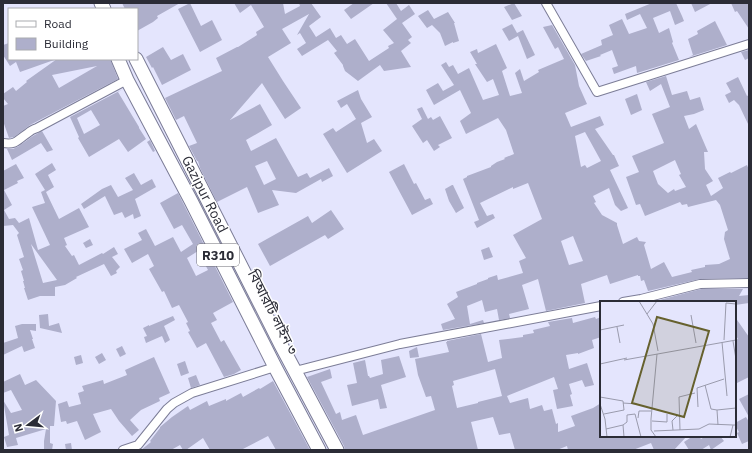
<svg xmlns="http://www.w3.org/2000/svg" width="752" height="453" font-family="'IBM Plex Sans','Noto Sans Bengali',sans-serif">
<style>
.building{fill:#aeafcb;fill-rule:evenodd}
.lines{fill:none;stroke-linecap:round;stroke-linejoin:round}
.street-casing{stroke:#7c7d97;stroke-width:10}
.primary-casing{stroke:#7c7d97;stroke-width:15}
.street{stroke:#fff;stroke-width:8}
.primary{stroke:#fff;stroke-width:13}
.labels{text-anchor:middle;stroke-width:3;stroke-linejoin:round;paint-order:stroke}
.shield{fill:#fff;stroke:#6b6b72;stroke-width:1}
.shield-label{font-size:13px;font-weight:bold;fill:#2b2c36}
.street-label{font-size:14px;fill:#2b2c36;stroke:#fff}
.inset-road{fill:none;stroke:#9a9bad;stroke-width:1}
.view{fill:#66612e;fill-opacity:0.15;stroke:#66612e;stroke-width:2}
.inset-edge{fill:none;stroke:#2b2c36;stroke-width:2}
</style>
<rect width="100%" height="100%" fill="#e4e5fd"/>
<path class="building" d="M 122,3 L 180,3 L 157,16 L 158,18 L 153,22 L 137,31 L 137,9 L 125,9 Z
M 190,3 L 201,26 L 212,20 L 222,40 L 200,52 L 178,9 Z
M 234,3 L 283,3 L 285,14 L 300,6 L 299,3 L 311,3 L 321,17 L 309,26 L 316,37 L 330,28 L 336,38 L 341,35 L 347,44 L 355,39 L 369,61 L 389,48 L 388,46 L 394,43 L 383,30 L 397,19 L 386,3 L 396,3 L 401,11 L 409,5 L 415,14 L 402,23 L 412,37 L 408,40 L 411,43 L 401,51 L 411,67 L 384,71 L 380,65 L 358,81 L 345,71 L 343,66 L 343,65 L 334,53 L 337,51 L 328,40 L 302,56 L 297,49 L 306,43 L 300,33 L 297,35 L 309,14 L 282,29 L 291,43 L 268,57 L 283,81 L 301,108 L 285,119 L 262,83 L 230,120 L 260,104 L 272,125 L 246,140 L 251,151 L 276,138 L 298,177 L 307,173 L 310,178 L 329,168 L 333,176 L 322,182 L 321,179 L 296,193 L 272,190 L 279,205 L 258,213 L 247,187 L 217,202 L 200,168 L 198,161 L 197,161 L 189,146 L 197,143 L 184,116 L 176,120 L 165,98 L 222,71 L 216,58 L 237,47 L 238,47 L 257,35 L 256,32 L 264,27 L 251,5 L 240,13 ZM 267,161 L 276,179 L 264,185 L 255,166 Z
M 354,3 L 374,3 L 351,19 L 344,10 Z
M 514,3 L 522,16 L 512,20 L 504,7 Z
M 652,3 L 676,3 L 682,16 L 684,21 L 675,25 L 670,11 L 653,18 L 659,33 L 669,28 L 673,42 L 672,43 L 679,60 L 637,73 L 636,66 L 614,74 L 612,68 L 618,66 L 612,50 L 600,55 L 601,56 L 586,61 L 581,54 L 602,45 L 601,40 L 613,35 L 609,25 L 622,19 L 629,34 L 647,28 L 640,14 L 627,20 L 625,14 Z
M 691,3 L 712,3 L 695,12 Z
M 731,3 L 749,3 L 749,29 L 737,11 L 735,12 Z
M 428,10 L 434,19 L 448,12 L 455,23 L 454,23 L 459,41 L 453,43 L 453,42 L 445,46 L 440,33 L 432,25 L 427,28 L 418,16 Z
M 715,21 L 727,45 L 689,57 L 693,55 L 688,39 L 698,34 L 697,31 Z
M 512,24 L 517,33 L 523,30 L 535,55 L 527,59 L 518,36 L 509,41 L 502,29 Z
M 552,25 L 575,65 L 579,86 L 587,104 L 565,113 L 571,127 L 600,116 L 604,125 L 595,129 L 613,155 L 614,155 L 619,166 L 610,170 L 628,208 L 621,211 L 615,205 L 609,188 L 593,196 L 596,202 L 594,203 L 602,215 L 617,223 L 617,225 L 623,244 L 637,237 L 639,241 L 646,242 L 644,245 L 651,269 L 664,262 L 672,277 L 692,272 L 691,270 L 705,267 L 705,265 L 719,264 L 730,259 L 724,239 L 725,232 L 728,230 L 720,205 L 716,200 L 688,207 L 687,204 L 682,205 L 680,202 L 645,216 L 640,204 L 636,205 L 626,177 L 639,172 L 632,156 L 664,143 L 652,114 L 670,107 L 661,84 L 650,91 L 646,82 L 666,76 L 672,95 L 687,91 L 690,100 L 700,97 L 704,110 L 694,114 L 684,116 L 689,129 L 696,124 L 708,152 L 704,152 L 705,169 L 713,181 L 706,185 L 711,196 L 723,188 L 718,178 L 730,172 L 731,173 L 747,165 L 749,170 L 749,278 L 700,279 L 648,291 L 644,280 L 641,281 L 640,276 L 638,276 L 638,275 L 610,284 L 607,275 L 581,284 L 585,303 L 546,311 L 538,279 L 522,285 L 529,309 L 509,314 L 510,318 L 499,320 L 497,309 L 485,312 L 482,300 L 467,306 L 470,324 L 483,320 L 484,323 L 443,330 L 441,324 L 455,319 L 447,304 L 458,297 L 456,292 L 477,284 L 477,283 L 488,279 L 488,278 L 497,275 L 498,280 L 523,273 L 519,261 L 526,258 L 513,235 L 542,219 L 528,183 L 513,189 L 513,187 L 480,203 L 487,216 L 493,214 L 495,218 L 477,228 L 474,222 L 479,220 L 463,179 L 467,177 L 467,176 L 491,167 L 491,166 L 497,162 L 505,159 L 504,158 L 514,154 L 506,130 L 498,118 L 466,134 L 460,121 L 471,113 L 460,90 L 434,105 L 426,90 L 438,83 L 443,91 L 454,85 L 441,65 L 446,62 L 449,67 L 453,65 L 458,74 L 469,68 L 483,100 L 499,95 L 493,79 L 487,82 L 475,64 L 477,64 L 470,52 L 477,49 L 478,53 L 496,44 L 507,68 L 502,71 L 510,96 L 522,93 L 515,73 L 520,69 L 524,81 L 539,72 L 538,70 L 564,59 L 558,47 L 555,49 L 543,27 ZM 585,132 L 601,161 L 587,168 L 585,165 L 581,167 L 575,136 ZM 675,160 L 681,174 L 679,175 L 686,187 L 675,191 L 674,189 L 668,193 L 658,184 L 653,171 ZM 573,236 L 583,261 L 569,265 L 561,241 Z
M 9,43 L 9,59 L 53,59 L 54,60 L 20,72 L 16,62 L 10,66 L 3,55 L 3,45 Z
M 163,47 L 171,60 L 183,54 L 191,70 L 162,85 L 153,67 L 152,68 L 146,57 Z
M 749,50 L 749,58 L 745,60 L 741,52 Z
M 57,59 L 110,59 L 118,79 L 30,125 L 14,137 L 9,138 L 3,121 L 3,106 L 8,104 L 3,98 L 3,94 L 13,87 L 16,91 L 27,82 L 26,81 ZM 97,66 L 59,88 L 52,75 Z
M 738,77 L 747,96 L 749,95 L 749,126 L 739,105 L 734,100 L 729,103 L 725,95 L 731,92 L 726,83 Z
M 123,89 L 118,92 L 139,127 L 139,128 L 146,139 L 128,152 L 119,139 L 89,157 L 78,138 L 79,137 L 70,117 ZM 91,110 L 100,125 L 84,134 L 77,118 Z
M 358,90 L 361,99 L 372,117 L 361,123 L 367,143 L 374,139 L 382,151 L 347,173 L 323,134 L 333,128 L 336,132 L 356,119 L 347,104 L 341,108 L 337,101 Z
M 637,94 L 642,110 L 631,115 L 625,99 Z
M 422,107 L 428,119 L 431,117 L 433,120 L 440,116 L 452,138 L 438,145 L 440,147 L 434,151 L 427,140 L 423,143 L 412,126 L 422,119 L 417,109 Z
M 42,131 L 53,150 L 47,152 L 41,143 L 12,160 L 7,149 L 13,149 L 19,146 L 33,136 Z
M 150,140 L 155,151 L 153,152 L 147,142 Z
M 52,163 L 56,170 L 48,175 L 54,187 L 46,192 L 59,219 L 79,208 L 89,227 L 64,238 L 67,245 L 65,246 L 72,256 L 74,255 L 79,265 L 102,253 L 103,254 L 114,247 L 118,254 L 112,257 L 120,267 L 116,271 L 117,273 L 111,276 L 104,264 L 76,277 L 77,278 L 65,285 L 55,287 L 55,296 L 40,296 L 28,300 L 24,288 L 25,288 L 23,281 L 24,281 L 21,271 L 23,270 L 19,259 L 24,257 L 17,235 L 19,233 L 13,225 L 3,226 L 3,171 L 16,164 L 24,178 L 17,181 L 18,183 L 4,190 L 12,205 L 4,210 L 9,219 L 15,218 L 19,223 L 29,218 L 38,250 L 50,245 L 32,207 L 45,203 L 41,192 L 45,190 L 35,174 ZM 31,244 L 36,251 L 57,280 L 43,283 Z
M 404,164 L 414,184 L 416,183 L 425,200 L 430,198 L 433,204 L 412,215 L 389,172 Z
M 134,173 L 141,185 L 152,179 L 156,187 L 135,199 L 141,216 L 134,219 L 133,214 L 125,218 L 122,212 L 114,215 L 105,196 L 84,209 L 81,204 L 102,189 L 111,185 L 118,197 L 133,190 L 125,178 Z
M 452,185 L 453,185 L 464,208 L 456,213 L 449,201 L 445,189 Z
M 178,193 L 233,302 L 213,313 L 217,320 L 211,323 L 221,342 L 224,340 L 241,370 L 234,374 L 224,377 L 206,343 L 197,348 L 188,332 L 190,331 L 186,323 L 188,322 L 179,305 L 172,308 L 164,291 L 162,292 L 149,269 L 154,266 L 148,254 L 132,263 L 124,249 L 142,240 L 138,233 L 146,229 L 155,246 L 173,237 L 181,252 L 193,244 L 182,225 L 174,229 L 160,203 ZM 198,251 L 208,270 L 196,276 L 187,258 Z
M 331,210 L 344,229 L 328,239 L 325,235 L 270,266 L 258,244 L 308,216 L 312,223 Z
M 90,239 L 93,245 L 86,248 L 83,243 Z
M 489,247 L 493,257 L 484,260 L 481,250 Z
M 701,289 L 743,289 L 739,296 L 749,295 L 749,303 L 735,305 L 735,302 L 652,302 Z
M 48,314 L 49,326 L 59,323 L 62,333 L 40,328 L 39,315 Z
M 173,316 L 175,320 L 164,326 L 170,340 L 165,343 L 162,336 L 146,343 L 144,337 L 147,336 L 143,328 L 149,325 L 149,326 Z
M 595,317 L 596,319 L 601,317 L 601,337 L 592,340 L 594,348 L 578,354 L 578,353 L 566,355 L 569,369 L 587,363 L 594,385 L 585,387 L 582,380 L 569,384 L 572,394 L 570,395 L 573,406 L 557,409 L 553,390 L 558,389 L 554,377 L 507,396 L 510,403 L 528,398 L 530,409 L 542,405 L 544,411 L 552,409 L 556,424 L 558,423 L 558,432 L 575,426 L 571,416 L 593,408 L 601,403 L 601,436 L 687,436 L 674,450 L 654,450 L 651,443 L 633,450 L 568,450 L 567,446 L 557,450 L 515,450 L 510,433 L 499,435 L 493,417 L 471,422 L 478,450 L 345,450 L 344,446 L 307,377 L 330,369 L 332,378 L 321,382 L 336,414 L 340,412 L 342,420 L 356,415 L 363,435 L 435,410 L 431,396 L 426,397 L 418,375 L 415,359 L 449,352 L 446,342 L 447,342 L 447,341 L 481,334 L 488,362 L 502,358 L 499,340 L 523,337 L 523,335 L 534,333 L 533,330 L 550,326 L 548,322 L 572,318 L 573,323 ZM 495,369 L 502,396 L 478,402 L 478,403 L 457,408 L 452,386 L 454,385 L 453,381 Z
M 735,317 L 749,337 L 749,377 L 735,384 L 735,340 L 738,339 L 735,334 Z
M 22,324 L 36,324 L 36,331 L 30,330 L 33,339 L 32,339 L 35,348 L 24,352 L 22,346 L 3,355 L 3,343 L 18,338 L 15,326 Z
M 122,346 L 126,354 L 120,357 L 116,349 Z
M 417,347 L 419,357 L 410,358 L 409,351 Z
M 102,353 L 106,360 L 99,364 L 95,357 Z
M 81,355 L 83,363 L 76,365 L 74,357 Z
M 399,356 L 406,377 L 381,385 L 387,408 L 380,409 L 378,399 L 352,406 L 347,385 L 357,383 L 353,363 L 365,360 L 368,376 L 369,376 L 370,378 L 383,374 L 381,360 Z
M 154,357 L 170,393 L 159,398 L 160,401 L 141,410 L 130,420 L 139,430 L 132,436 L 119,421 L 111,409 L 93,414 L 101,432 L 85,440 L 77,421 L 67,424 L 66,421 L 61,422 L 58,404 L 67,401 L 69,407 L 81,404 L 78,393 L 84,391 L 82,386 L 103,380 L 104,384 L 127,375 L 125,370 Z
M 185,361 L 189,373 L 181,376 L 177,364 Z
M 20,374 L 25,385 L 36,380 L 56,401 L 54,426 L 50,426 L 50,443 L 53,444 L 52,450 L 44,450 L 44,441 L 46,429 L 16,438 L 18,445 L 7,447 L 4,437 L 9,435 L 3,400 L 11,413 L 22,410 L 11,390 L 3,393 L 3,382 Z
M 196,375 L 200,385 L 191,388 L 188,378 Z
M 273,381 L 310,450 L 276,450 L 268,436 L 241,450 L 210,450 L 203,438 L 186,450 L 183,450 L 180,445 L 171,450 L 141,450 L 151,442 L 150,441 L 160,428 L 160,427 L 172,417 L 188,406 L 190,410 L 207,401 L 209,406 L 226,399 L 226,401 L 241,393 L 243,397 L 259,388 L 260,389 Z
M 749,394 L 749,417 L 739,399 Z
M 746,417 L 749,422 L 749,441 L 742,444 L 737,433 L 739,432 L 735,425 L 735,423 Z
M 693,436 L 699,436 L 701,439 L 706,436 L 720,436 L 724,441 L 711,450 L 709,445 L 701,450 L 689,450 L 684,442 Z
M 71,443 L 72,450 L 66,450 L 65,444 Z"/>
<g class="lines">
<g class="street-casing">
<path id="street" d="M 546,3 L 597,92 L 749,44
M 3,143 C 17,145 17,140 28,133 C 30,131 34,129 37,128 L 127,80
M 623,302 L 641,299 L 700,284 L 749,283
M 295,371 L 400,344 L 601,306
M 123,450 L 138,445 L 167,409 L 174,403 L 192,393 L 275,367"/>
</g>
<g class="primary-casing">
<path id="primary" d="M 101,3 L 104,9
M 118,59 L 127,80 L 191,201 L 275,367 L 319,450
M 136,59 L 281,345 L 337,450"/>
</g>
<use href="#street" class="street"/>
<use href="#primary" class="primary"/>
</g>
<g class="labels">
<rect class="shield" x="197" y="244" width="42" height="22" rx="3"/>
<g class="shield-label">
<text x="218" y="260">R310</text>
</g>
<g class="street-label">
<text transform="translate(205 194) rotate(63)" y="5">Gazipur Road</text>
<text transform="translate(273 312) rotate(63)" y="5">বিআরটি লাইন ৩</text>
</g>
</g>
<g transform="translate(600 301)">
<rect width="136" height="136" fill="#e4e5fd"/>
<path class="inset-road" d="M 39,0 L 53,23 L 58,50M 47,13 L 57,0M 91,14 L 96,42M 17,26 L 20,42M 0,29 L 24,24M 124,39 L 126,2 L 136,3M 133,40 L 136,58M 122,41 L 127,95M 24,59 L 136,39M 0,63 L 27,57M 105,84 L 111,108 L 117,109M 0,96 L 23,100 L 24,109 L 4,113M 23,102 L 37,103M 0,103 L 5,118 L 7,136M 98,106 L 97,87 L 124,78M 38,117 L 39,110 L 51,110M 52,120 L 67,121 L 67,113M 118,124 L 117,109 L 136,107M 6,128 L 23,124M 73,129 L 72,120 L 77,115M 80,129 L 79,96 L 95,92M 54,130 L 99,128 L 109,123 L 133,124M 24,136 L 23,124 L 27,121 L 27,114 L 35,113 L 41,136M 56,136 L 51,129 L 51,118 L 57,53M 130,136 L 133,124 L 136,124"/>
<path class="view" d="M 57,16 L 109,30 L 84,116 L 32,102 Z"/>
<rect width="136" height="136" class="inset-edge"/>
</g>
<rect width="752" height="453" fill="none" stroke="#2b2c36" stroke-width="8"/>
<rect x="8" y="8" width="130" height="52" fill="#ffffff" stroke="#aaabaf"/>
<rect x="16" y="21" width="20" height="6" fill="#ffffff" stroke="#aaabaf"/>
<text x="44" y="28" font-size="12" fill="#2b2c36">Road</text>
<rect x="16" y="38" width="20" height="12" fill="#aeafcb" stroke="#aaabaf"/>
<text x="44" y="48" font-size="12" fill="#2b2c36">Building</text>
<g transform="translate(28 425) rotate(254)" stroke="#ffffff" stroke-width="3" paint-order="stroke">
<path d="M0-3L7 15L0 10L-7 15Z" fill="#2b2c36"/>
<text y="-6" font-size="11" font-weight="bold" text-anchor="middle" fill="#2b2c36">N</text>
</g>
</svg>
